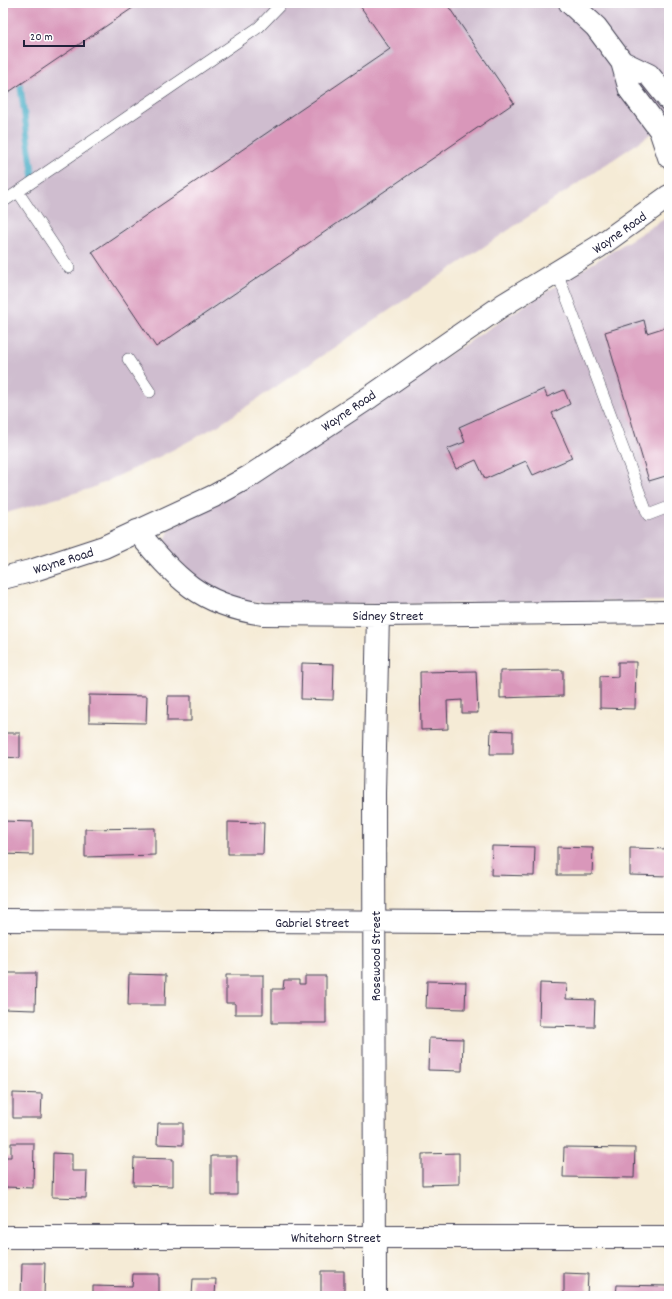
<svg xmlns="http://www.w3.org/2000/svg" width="672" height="1299" font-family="Dekko,sans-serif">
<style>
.industrial{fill:#cfbdcf}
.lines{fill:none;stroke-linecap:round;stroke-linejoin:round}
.stream{stroke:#44abc4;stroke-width:6}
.building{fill:#d997ba}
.service-casing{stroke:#424052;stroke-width:12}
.minor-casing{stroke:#424052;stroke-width:24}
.tertiary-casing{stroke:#424052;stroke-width:24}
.secondary-casing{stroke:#424052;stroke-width:24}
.service{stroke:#fff;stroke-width:11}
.minor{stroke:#fff;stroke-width:22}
.tertiary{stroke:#fff;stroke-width:22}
.secondary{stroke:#fff;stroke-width:22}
.labels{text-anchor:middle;stroke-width:3;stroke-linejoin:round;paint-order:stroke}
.street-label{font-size:14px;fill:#22223b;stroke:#fff}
</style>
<rect width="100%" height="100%" fill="#fff"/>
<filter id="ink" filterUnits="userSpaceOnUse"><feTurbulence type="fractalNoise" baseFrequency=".025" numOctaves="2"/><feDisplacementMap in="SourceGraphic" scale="8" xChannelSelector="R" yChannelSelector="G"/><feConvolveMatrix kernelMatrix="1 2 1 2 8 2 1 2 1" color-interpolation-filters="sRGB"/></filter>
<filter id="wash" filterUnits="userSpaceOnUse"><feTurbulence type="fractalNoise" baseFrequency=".012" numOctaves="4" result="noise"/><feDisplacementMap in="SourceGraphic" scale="16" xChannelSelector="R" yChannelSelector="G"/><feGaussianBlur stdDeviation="0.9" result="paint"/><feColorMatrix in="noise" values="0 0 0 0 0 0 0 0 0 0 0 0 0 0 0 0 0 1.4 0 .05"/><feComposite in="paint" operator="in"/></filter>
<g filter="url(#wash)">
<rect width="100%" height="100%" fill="#f5ebd6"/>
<path class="industrial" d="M 3,3 L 669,3 L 669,122 L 219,425 L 163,455 L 92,488 L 3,514 Z
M 669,216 L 669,601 L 322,605 L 244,602 L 202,586 L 165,548 L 166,538 L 170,529 L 263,476 L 522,307 Z"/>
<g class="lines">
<path class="stream" d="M 19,77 L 34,182"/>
</g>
<g id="blocks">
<path class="building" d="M 3,3 L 140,3 L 3,96 Z
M 358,3 L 446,3 L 514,103 L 156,347 L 92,252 L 390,49 Z
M 644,320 L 647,333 L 669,326 L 669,475 L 649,481 L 605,332 Z
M 544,389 L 547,397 L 564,390 L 570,404 L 552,413 L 572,458 L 533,475 L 526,461 L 485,479 L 476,460 L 456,469 L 447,449 L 465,442 L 459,427 Z
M 618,662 L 636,662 L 635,709 L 600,708 L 600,676 L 618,677 Z
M 302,663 L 334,664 L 333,700 L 301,699 Z
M 563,670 L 563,696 L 500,698 L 500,671 Z
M 476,671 L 478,713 L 462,713 L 462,700 L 447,701 L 448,729 L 421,730 L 420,672 Z
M 89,695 L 147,696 L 146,723 L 89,722 Z
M 168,696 L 191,696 L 191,721 L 167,721 Z
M 491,730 L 513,731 L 513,754 L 490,754 Z
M 3,733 L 20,733 L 20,758 L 3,757 Z
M 3,821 L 33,822 L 33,855 L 3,854 Z
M 228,822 L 264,823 L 263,854 L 228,854 Z
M 155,828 L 155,855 L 85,857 L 85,829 Z
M 492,846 L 535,847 L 534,876 L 491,875 Z
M 557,847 L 593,848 L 592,875 L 557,875 Z
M 630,848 L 669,849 L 669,876 L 630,875 Z
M 3,973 L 36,973 L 35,1010 L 3,1009 Z
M 129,974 L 166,975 L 165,1005 L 128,1005 Z
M 226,975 L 263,975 L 263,1014 L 235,1014 L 235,1003 L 226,1003 Z
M 305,976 L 326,976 L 326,1023 L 272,1023 L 272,989 L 283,989 L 284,980 L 299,980 L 299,984 L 305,984 Z
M 427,981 L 466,982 L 465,1009 L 426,1008 Z
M 540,983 L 567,984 L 566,999 L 595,1000 L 594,1027 L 539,1026 Z
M 429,1038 L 463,1039 L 462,1071 L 428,1070 Z
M 13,1093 L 42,1094 L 41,1118 L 13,1118 Z
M 158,1123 L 183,1123 L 183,1145 L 157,1144 Z
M 11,1143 L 34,1143 L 33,1188 L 3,1187 L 3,1157 L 11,1157 Z
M 564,1147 L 635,1148 L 634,1178 L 563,1177 Z
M 53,1153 L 72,1154 L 72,1171 L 87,1171 L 86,1198 L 52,1197 Z
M 459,1153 L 459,1184 L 422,1185 L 422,1154 Z
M 211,1156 L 237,1156 L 237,1195 L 211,1195 Z
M 134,1158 L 173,1159 L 173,1186 L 133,1185 Z
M 22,1263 L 45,1263 L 44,1296 L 21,1296 Z
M 321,1271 L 344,1271 L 344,1296 L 321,1296 Z
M 564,1273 L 588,1274 L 587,1296 L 564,1296 Z
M 133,1274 L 159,1274 L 159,1296 L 93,1296 L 93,1286 L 132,1287 Z
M 193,1279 L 216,1279 L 215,1296 L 192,1296 Z
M 617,1285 L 669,1286 L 669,1296 L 616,1296 Z"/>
</g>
</g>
<g filter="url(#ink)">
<use href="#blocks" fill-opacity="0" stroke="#424052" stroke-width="1"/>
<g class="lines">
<g class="service-casing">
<path id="service" d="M 18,192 L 69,268
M 3,202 L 259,27 L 282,3
M 557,272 L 648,515 L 669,507
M 128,359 L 150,392"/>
</g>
<g class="minor-casing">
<path id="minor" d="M 137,531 C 176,578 200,605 263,614 L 378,615 L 669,612
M 3,920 L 669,923
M 3,1237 L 669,1237
M 375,1296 L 374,793 L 378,615"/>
</g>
<g class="tertiary-casing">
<path id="tertiary" d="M 570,3 L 596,27 L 622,62 L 630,90 L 660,130 L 669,157
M 622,62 L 649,75 L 669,100"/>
</g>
<g class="secondary-casing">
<path id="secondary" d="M 3,578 L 34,570 L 104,547 L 214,496 L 250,476 L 370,397 L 503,305 L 598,247 L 669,196"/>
</g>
<use href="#service" class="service"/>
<use href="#minor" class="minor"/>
<use href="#tertiary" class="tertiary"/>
<use href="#secondary" class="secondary"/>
</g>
</g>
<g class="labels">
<g class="street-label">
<text transform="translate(619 232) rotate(-35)" y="5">Wayne Road</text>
<text transform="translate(348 410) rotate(-34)" y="5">Wayne Road</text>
<text transform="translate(63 560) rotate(-17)" y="5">Wayne Road</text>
<text x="388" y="620">Sidney Street</text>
<text x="312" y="927">Gabriel Street</text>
<text transform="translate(375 956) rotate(-90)" y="5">Rosewood Street</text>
<text x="336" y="1242">Whitehorn Street</text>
</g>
</g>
<rect width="672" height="1299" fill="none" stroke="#fff" stroke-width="16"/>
<path d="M24 40v6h60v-6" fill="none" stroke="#22223b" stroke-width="2"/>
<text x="30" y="40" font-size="12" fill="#22223b" stroke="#ffffff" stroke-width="3" paint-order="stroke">20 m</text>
</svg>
